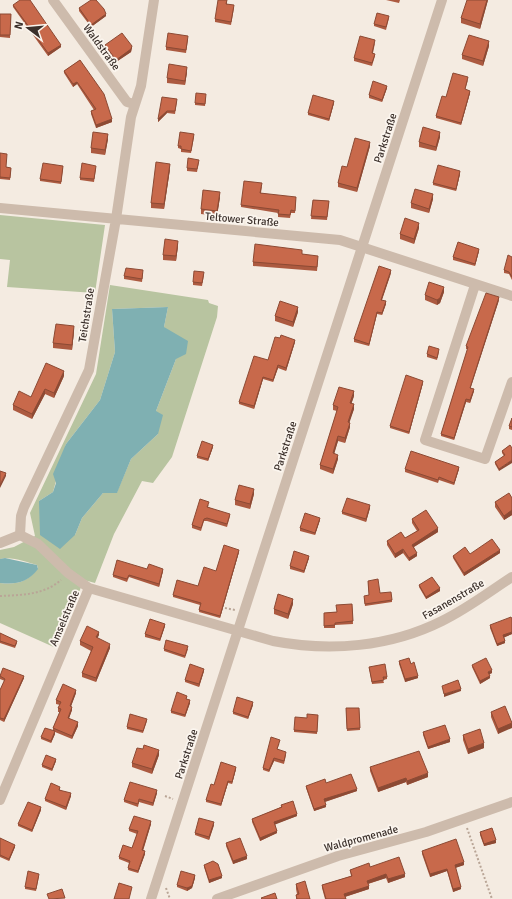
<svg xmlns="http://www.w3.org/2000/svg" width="512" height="899" font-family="Signika,sans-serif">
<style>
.green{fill:#b8c4a0;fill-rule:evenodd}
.water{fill:#7fb0b2}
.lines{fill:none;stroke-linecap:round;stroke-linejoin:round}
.path{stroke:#b9a596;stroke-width:2;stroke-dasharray:2 2;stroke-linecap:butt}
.minor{stroke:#cdbbac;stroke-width:10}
.wall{fill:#ac5a40}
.shaded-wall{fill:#8c4a34}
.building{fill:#c8694b;stroke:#8c4a34}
.labels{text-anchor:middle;stroke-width:3.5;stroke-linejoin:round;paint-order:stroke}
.street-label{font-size:11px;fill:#3b302b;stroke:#fbf5ee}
</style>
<rect width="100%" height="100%" fill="#f4ebe1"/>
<path class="green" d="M 0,215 L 105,225 L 95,293 L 7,287 L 10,260 L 0,259 Z
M 110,285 L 208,300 L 209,303 L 218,306 L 217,317 L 172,457 L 153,483 L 142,481 L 114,534 L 95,583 L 84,580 L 56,648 L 0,623 L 0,583 C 17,585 28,582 38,568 L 37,565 C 26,562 12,556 0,559 L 0,550 L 14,547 L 35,536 L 30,513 L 96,374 ZM 168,307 L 164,327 L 176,359 L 156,411 L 158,434 L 131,459 L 117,492 L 103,493 L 82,518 L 75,535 L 39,501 L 53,492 L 66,444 L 100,400 L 115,352 L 112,309 Z"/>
<path class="water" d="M 168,307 L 164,327 L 188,341 L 186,354 L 176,359 L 156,411 L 163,415 L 158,434 L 131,459 L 117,493 L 103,493 L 82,518 L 75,535 L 60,549 L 40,535 L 39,501 L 53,492 L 56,483 L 53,474 L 66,444 L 100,400 L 115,352 L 112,309 Z
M 5,558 L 37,565 L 38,569 C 28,582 17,585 0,583 L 0,559 Z"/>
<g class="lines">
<path class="path" d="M 0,596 C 21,595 44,595 61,580
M 225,608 L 235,610
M 165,796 L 173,799
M 467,828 L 492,899
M 166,888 L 170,899"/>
<path class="minor" d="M 53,0 L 124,98 L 127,102 L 134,104
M 0,208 L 340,240 L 512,296
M 475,285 L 425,440 L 485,459 L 512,382
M 20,535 L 21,516 L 24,507 L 89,370 L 116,219 L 131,117 L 141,86 L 154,0
M 20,535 L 38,544 L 68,573 L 89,588 L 273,641 C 330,652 390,647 442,621 C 467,609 489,592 512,577
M 0,543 L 20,535
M 0,800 L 89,588
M 151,899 L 442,0
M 217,899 L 338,856 L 426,832 L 512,802"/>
</g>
<path class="wall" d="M 227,0 L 227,4 L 234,8 L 231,25 L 215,22 L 215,19 Z
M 386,0 L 400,0 L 399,3 Z
M 488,0 L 480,29 L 461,23 L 461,18 Z
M 13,5 L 61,47 L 48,56 L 13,7 Z
M 79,8 L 106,16 L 91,27 L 79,11 Z
M 0,14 L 11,14 L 10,38 L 0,37 Z
M 389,18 L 386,30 L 374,26 L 374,24 Z
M 188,39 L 186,53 L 166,50 L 166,47 Z
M 375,43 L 373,53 L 375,56 L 372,66 L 354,61 L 354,58 Z
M 105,45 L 132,48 L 131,52 L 116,62 L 105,47 Z
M 489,46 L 483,66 L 462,59 L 462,55 Z
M 80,60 L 112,122 L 96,128 L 91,114 L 91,111 L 94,110 L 77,84 L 73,87 L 64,73 L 64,71 Z
M 187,72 L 185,85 L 167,83 L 167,78 Z
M 468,80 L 465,90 L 470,93 L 461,125 L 436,118 L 436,116 L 446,97 Z
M 387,88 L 382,102 L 369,98 L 369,95 Z
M 206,97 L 205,106 L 195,105 L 195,103 Z
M 177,101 L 175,114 L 167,113 L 158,122 L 158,119 Z
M 334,103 L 329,121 L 308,115 L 308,113 Z
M 194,137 L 191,153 L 181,152 L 181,149 L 178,148 L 178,146 Z
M 440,137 L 436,151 L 419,147 L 419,142 Z
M 108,139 L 105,155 L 91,153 L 91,148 Z
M 370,146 L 357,192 L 338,187 L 338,183 L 347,167 Z
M 0,153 L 6,167 L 11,168 L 10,180 L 0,179 Z
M 199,162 L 197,172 L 187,171 L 187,168 Z
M 63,168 L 61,184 L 40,181 L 40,179 Z
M 96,168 L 94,182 L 80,180 L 80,178 Z
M 170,169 L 164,209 L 151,208 L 151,203 Z
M 460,174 L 456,191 L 433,185 L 433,183 Z
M 262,186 L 261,193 L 296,200 L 295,213 L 291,213 L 290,218 L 278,217 L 278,213 L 241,207 L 241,205 Z
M 220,197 L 217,216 L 201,214 L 201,209 Z
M 433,199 L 429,213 L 411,208 L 411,203 Z
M 313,200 L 329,201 L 327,220 L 311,219 Z
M 419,228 L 414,244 L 400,239 L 400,234 Z
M 178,246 L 176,261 L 163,260 L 163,255 Z
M 479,251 L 475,266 L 453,260 L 453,257 Z
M 302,254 L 318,260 L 317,271 L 253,266 L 253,262 Z
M 512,257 L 512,280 L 509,274 L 504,273 L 504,270 Z
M 143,273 L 142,282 L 124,279 L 124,276 Z
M 391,273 L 382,300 L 386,304 L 382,315 L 377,314 L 369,346 L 354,342 L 354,339 Z
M 204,275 L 202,286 L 193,285 L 193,282 Z
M 444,292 L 440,303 L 437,305 L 425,300 L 425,295 Z
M 499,300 L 470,388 L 474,391 L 470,403 L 466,402 L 454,440 L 441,436 L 441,434 L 468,349 L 466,349 L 466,346 Z
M 298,312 L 293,327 L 275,321 L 275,316 Z
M 74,331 L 72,350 L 53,348 L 53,343 Z
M 295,342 L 286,371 L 278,368 L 273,382 L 263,379 L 254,409 L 239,404 L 239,402 L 268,360 Z
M 439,352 L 437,360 L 427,357 L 427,354 Z
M 64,376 L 54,398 L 45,394 L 32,419 L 13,410 L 13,405 L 31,397 Z
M 423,383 L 409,434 L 390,428 L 390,426 Z
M 354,396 L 351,404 L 354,409 L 349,422 L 350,427 L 345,443 L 338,441 L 334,453 L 338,459 L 333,474 L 320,469 L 320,465 L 337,411 L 333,410 L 333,405 Z
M 512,418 L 512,430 L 509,429 L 509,426 Z
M 510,445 L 499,471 L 495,464 L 495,462 L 504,456 L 502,453 L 502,451 Z
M 213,447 L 208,461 L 197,458 L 197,456 Z
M 405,469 L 459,469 L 454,485 L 439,480 L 438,483 L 405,472 Z
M 254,494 L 250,509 L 235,505 L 235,500 Z
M 512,498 L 512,515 L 504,520 L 495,507 L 495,502 Z
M 209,504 L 208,507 L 230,516 L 227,527 L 207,521 L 204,521 L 201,531 L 192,528 L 192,525 Z
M 370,508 L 366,522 L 342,514 L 342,512 Z
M 412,519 L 438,532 L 414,547 L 417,556 L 409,561 L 403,553 L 395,558 L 387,545 L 387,541 L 405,538 L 417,531 L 412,523 Z
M 320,520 L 315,535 L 300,531 L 300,528 Z
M 239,552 L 220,618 L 199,612 L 200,605 L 173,597 L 173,595 L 198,586 Z
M 500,553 L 464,576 L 453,558 L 453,556 L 470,554 Z
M 309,558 L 304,573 L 290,569 L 290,566 Z
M 147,569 L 163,571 L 159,587 L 129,577 L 127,582 L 113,577 L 113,575 Z
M 368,581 L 380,593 L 392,600 L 392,602 L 365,606 L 364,598 L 369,595 Z
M 419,585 L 440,591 L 426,599 L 419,587 Z
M 293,604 L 288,619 L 274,614 L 274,609 Z
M 352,604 L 353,624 L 335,625 L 335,628 L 324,628 L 324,613 L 337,612 Z
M 490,625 L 512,634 L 504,637 L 505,643 L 497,646 L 490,628 Z
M 165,626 L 160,641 L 145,637 L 145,634 Z
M 0,633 L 17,643 L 15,648 L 0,643 Z
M 99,635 L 97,638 L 110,648 L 96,682 L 82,677 L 82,673 L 91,651 L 80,645 L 80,641 Z
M 164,649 L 188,649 L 185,658 L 164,651 Z
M 399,661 L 411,664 L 418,678 L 405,682 L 399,664 Z
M 472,665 L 492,673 L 489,674 L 490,678 L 480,684 L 472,667 Z
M 369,667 L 387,677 L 387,679 L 383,680 L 384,683 L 372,684 Z
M 204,671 L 199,687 L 185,682 L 185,680 Z
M 0,675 L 24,678 L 4,722 L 0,720 L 0,690 L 5,681 L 0,679 Z
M 76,693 L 71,706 L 72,710 L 69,718 L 78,726 L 72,739 L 55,732 L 55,734 L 51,743 L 41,739 L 41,737 L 53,731 L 53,728 L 60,712 L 58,712 L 58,708 L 60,705 L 56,704 L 56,700 Z
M 187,698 L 186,700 L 190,703 L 185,717 L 171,713 L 171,711 Z
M 253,705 L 248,719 L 233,714 L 233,712 Z
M 346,708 L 359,708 L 360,730 L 347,731 Z
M 491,712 L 512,723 L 498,734 L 491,717 Z
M 318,715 L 317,734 L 294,732 L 294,730 L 307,718 Z
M 147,721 L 143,733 L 127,729 L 127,727 Z
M 423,732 L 450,742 L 428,749 L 423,735 Z
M 463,735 L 484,748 L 468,754 L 463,740 Z
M 280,743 L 277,749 L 286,755 L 284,764 L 274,761 L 269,772 L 263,770 L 263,768 Z
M 159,755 L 152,774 L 132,767 L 132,763 Z
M 56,761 L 52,771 L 42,767 L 42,765 Z
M 370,767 L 428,777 L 407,785 L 406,782 L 378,792 L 370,771 Z
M 236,769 L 232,784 L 228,783 L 221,806 L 206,802 L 206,800 L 214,785 Z
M 326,783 L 357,791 L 325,802 L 326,807 L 314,811 L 306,788 L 306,786 Z
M 60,789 L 60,790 L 71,796 L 66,810 L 45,801 L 45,799 Z
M 157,793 L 153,806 L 139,802 L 138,807 L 124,802 L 124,800 Z
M 281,805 L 297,816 L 275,824 L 277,833 L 260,841 L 252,822 L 252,819 L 281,807 Z
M 41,810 L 32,832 L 18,826 L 18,824 Z
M 151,824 L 143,851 L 145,854 L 138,873 L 128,870 L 129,863 L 119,859 L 119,857 L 132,848 L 137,834 L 129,831 L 129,829 Z
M 214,825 L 209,840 L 195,835 L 195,833 Z
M 480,832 L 496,843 L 484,846 L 480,835 Z
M 0,838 L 15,847 L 9,861 L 0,857 Z
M 226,843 L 247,859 L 233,864 L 226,846 Z
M 422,851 L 464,865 L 455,868 L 461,889 L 453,892 L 447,871 L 430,877 L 422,854 Z
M 204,865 L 222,878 L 209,883 L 204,867 Z
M 370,867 L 405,877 L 388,883 L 386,878 L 368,884 L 369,889 L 345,897 L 346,899 L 325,899 L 322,888 L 322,885 L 351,876 L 350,870 Z
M 39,876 L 36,891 L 25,889 L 25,887 Z
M 195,878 L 192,888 L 187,891 L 177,887 L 177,885 Z
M 296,884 L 310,899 L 296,899 L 296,895 L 297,894 L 296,889 Z"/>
<path class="shaded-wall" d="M 487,0 L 488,0 L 480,29 L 480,24 Z
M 106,14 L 106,16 L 91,27 L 91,25 Z
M 489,41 L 489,46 L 483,66 L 483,61 Z
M 61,45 L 61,47 L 48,56 L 48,53 Z
M 132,46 L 131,52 L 116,62 L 116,60 Z
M 187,67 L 187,72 L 185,85 L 185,81 Z
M 77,82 L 77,84 L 73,87 L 73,84 Z
M 387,86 L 387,88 L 382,102 L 382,100 Z
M 470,91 L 470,93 L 461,125 L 461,123 Z
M 334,101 L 334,103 L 329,121 L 329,119 Z
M 167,111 L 167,113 L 158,122 L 158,119 Z
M 112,119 L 112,122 L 96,128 L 96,125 Z
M 440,132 L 440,137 L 436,151 L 436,147 Z
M 108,134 L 108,139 L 105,155 L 105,150 Z
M 370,142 L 370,146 L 357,192 L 357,188 Z
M 170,164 L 170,169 L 164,209 L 164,204 Z
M 460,171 L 460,174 L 456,191 L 456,189 Z
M 220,192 L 220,197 L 217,216 L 217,211 Z
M 433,194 L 433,199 L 429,213 L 429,209 Z
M 419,223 L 419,228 L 414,244 L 414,239 Z
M 178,241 L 178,246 L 176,261 L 176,256 Z
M 479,249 L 479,251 L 475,266 L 475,264 Z
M 391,270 L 391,273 L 381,302 L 381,300 Z
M 444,287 L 444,292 L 440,303 L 437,305 L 437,300 Z
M 499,297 L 499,300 L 470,390 L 470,388 Z
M 386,301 L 386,304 L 382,315 L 382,313 Z
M 298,307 L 298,312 L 293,327 L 293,322 Z
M 377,312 L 377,314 L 369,346 L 369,344 Z
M 74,326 L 74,331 L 72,350 L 72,345 Z
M 295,340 L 295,342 L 286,371 L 286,368 Z
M 278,365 L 278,368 L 273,382 L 273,380 Z
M 64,371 L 64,376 L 54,398 L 54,393 Z
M 263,377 L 263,379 L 254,409 L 254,406 Z
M 423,381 L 423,383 L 409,434 L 409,432 Z
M 45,389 L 45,394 L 32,419 L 32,414 Z
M 474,389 L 474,391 L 470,403 L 470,400 Z
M 354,391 L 354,396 L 350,408 L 350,403 Z
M 466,399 L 466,402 L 454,440 L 454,438 Z
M 354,404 L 354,409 L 348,427 L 348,422 Z
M 350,423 L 350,427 L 345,443 L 345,438 Z
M 338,436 L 338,441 L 333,458 L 333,453 Z
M 213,445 L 213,447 L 208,461 L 208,459 Z
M 338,455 L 338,459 L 333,474 L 333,469 Z
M 512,460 L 512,463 L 499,471 L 499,469 Z
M 459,467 L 459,469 L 454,485 L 454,483 Z
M 6,473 L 6,476 L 0,488 L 0,485 Z
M 254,489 L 254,494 L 250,509 L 250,504 Z
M 370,505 L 370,508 L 366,522 L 366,519 Z
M 512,510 L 512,515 L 504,520 L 504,516 Z
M 320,518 L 320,520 L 315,535 L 315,533 Z
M 438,528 L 438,532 L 412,548 L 412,545 Z
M 403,549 L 403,553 L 395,558 L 395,554 Z
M 239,550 L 239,552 L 220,618 L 220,616 Z
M 500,550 L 500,553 L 464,576 L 464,573 Z
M 417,553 L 417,556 L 409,561 L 409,558 Z
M 309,556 L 309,558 L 304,573 L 304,571 Z
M 163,569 L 163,571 L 159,587 L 159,584 Z
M 440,588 L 440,591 L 426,599 L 426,597 Z
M 293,599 L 293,604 L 288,619 L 288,614 Z
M 165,624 L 165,626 L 160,641 L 160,639 Z
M 99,632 L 99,635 L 96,641 L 96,637 Z
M 512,632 L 512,634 L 503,638 L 503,635 Z
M 505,641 L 505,643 L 497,646 L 497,644 Z
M 110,644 L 110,648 L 96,682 L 96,678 Z
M 204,669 L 204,671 L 199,687 L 199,684 Z
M 492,670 L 492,673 L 488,675 L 488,672 Z
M 24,676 L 24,678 L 4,722 L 4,719 Z
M 418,676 L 418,678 L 405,682 L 405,679 Z
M 490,676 L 490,678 L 480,684 L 480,681 Z
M 461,689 L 461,691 L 444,697 L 444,694 Z
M 76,690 L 76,693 L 70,709 L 70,706 Z
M 190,700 L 190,703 L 185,717 L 185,715 Z
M 253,702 L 253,705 L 248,719 L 248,717 Z
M 72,707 L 72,710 L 68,721 L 68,718 Z
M 78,722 L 78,726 L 72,739 L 72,736 Z
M 512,723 L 512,728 L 498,734 L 498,729 Z
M 55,731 L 55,734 L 51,743 L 51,741 Z
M 450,739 L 450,742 L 428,749 L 428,747 Z
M 484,743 L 484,748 L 468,754 L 468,749 Z
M 159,750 L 159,755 L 152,774 L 152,769 Z
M 274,758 L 274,761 L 269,772 L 269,770 Z
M 56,759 L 56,761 L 52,771 L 52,769 Z
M 236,767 L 236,769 L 232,784 L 232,782 Z
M 428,773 L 428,777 L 407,785 L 407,781 Z
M 406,778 L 406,782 L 378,792 L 378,788 Z
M 228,781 L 228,783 L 221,806 L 221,804 Z
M 357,789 L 357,791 L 324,802 L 324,799 Z
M 157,790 L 157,793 L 153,806 L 153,803 Z
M 71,793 L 71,796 L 66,810 L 66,807 Z
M 326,805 L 326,807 L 314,811 L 314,809 Z
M 41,807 L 41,810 L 32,832 L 32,830 Z
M 297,814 L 297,816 L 274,825 L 274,822 Z
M 151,821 L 151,824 L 142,853 L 142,850 Z
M 214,822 L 214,825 L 209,840 L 209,837 Z
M 277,831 L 277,833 L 260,841 L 260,838 Z
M 496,840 L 496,843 L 484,846 L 484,844 Z
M 15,845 L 15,847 L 9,861 L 9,859 Z
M 145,851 L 145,854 L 138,873 L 138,871 Z
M 247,856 L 247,859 L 233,864 L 233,861 Z
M 464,862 L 464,865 L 455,868 L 455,865 Z
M 447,869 L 447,871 L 430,877 L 430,874 Z
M 386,874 L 386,878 L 367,884 L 367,881 Z
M 405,874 L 405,877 L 388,883 L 388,879 Z
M 195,875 L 195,878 L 192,888 L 187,891 L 187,888 Z
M 222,876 L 222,878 L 209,883 L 209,880 Z
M 369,886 L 369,889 L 344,897 L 344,894 Z
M 461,887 L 461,889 L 453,892 L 453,889 Z"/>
<path class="building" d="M 20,0 L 30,0 L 61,45 L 48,53 L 13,5 Z
M 91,0 L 96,0 L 104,9 L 106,14 L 91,25 L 79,8 Z
M 218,0 L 227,0 L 226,4 L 234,5 L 231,22 L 215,19 Z
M 467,0 L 487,0 L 480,24 L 461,18 Z
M 377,13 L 389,16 L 386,27 L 374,24 Z
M 0,14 L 11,14 L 10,35 L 0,35 Z
M 122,33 L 132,46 L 131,49 L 116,60 L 105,45 Z
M 168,33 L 188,36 L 186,50 L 166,47 Z
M 469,35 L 489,41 L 483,61 L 462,55 Z
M 360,36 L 375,40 L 372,53 L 375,54 L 372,63 L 354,58 Z
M 80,60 L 104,94 L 112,119 L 96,125 L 91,111 L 96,109 L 77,82 L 73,84 L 64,71 Z
M 169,64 L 187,67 L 185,81 L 167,78 Z
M 453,73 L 468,77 L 465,89 L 470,91 L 461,123 L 436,116 L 442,96 L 446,97 Z
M 373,81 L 387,86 L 382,100 L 369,95 Z
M 196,93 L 206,94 L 205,104 L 195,103 Z
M 313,95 L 334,101 L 329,119 L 308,113 Z
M 162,97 L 177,99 L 175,111 L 167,111 L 158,119 Z
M 423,127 L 440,132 L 436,147 L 419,142 Z
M 93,132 L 108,134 L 105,150 L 91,148 Z
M 180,132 L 194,134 L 191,151 L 181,149 L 181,146 L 178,146 Z
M 355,138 L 370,142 L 357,188 L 338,183 L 342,166 L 347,167 Z
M 0,153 L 7,154 L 6,167 L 11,168 L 10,178 L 0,177 Z
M 188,158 L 199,160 L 197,169 L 187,168 Z
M 156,162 L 170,164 L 164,204 L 151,203 Z
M 43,163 L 63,166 L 61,182 L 40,179 Z
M 82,163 L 96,166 L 94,179 L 80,178 Z
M 438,165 L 460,171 L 456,189 L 433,183 Z
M 244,181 L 262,183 L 260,193 L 296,197 L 295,211 L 291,210 L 290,215 L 278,214 L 279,210 L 241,205 Z
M 415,189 L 433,194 L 429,209 L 411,203 Z
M 203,190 L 220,192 L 217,211 L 201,209 Z
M 313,200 L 329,201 L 327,217 L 311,216 Z
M 405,218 L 419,223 L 414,239 L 400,234 Z
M 165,239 L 178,241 L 176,256 L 163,255 Z
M 458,242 L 479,249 L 475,264 L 453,257 Z
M 255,244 L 302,250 L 302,254 L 318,256 L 317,267 L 253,262 Z
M 508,255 L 512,257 L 512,277 L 509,272 L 504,270 Z
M 379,266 L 391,270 L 381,300 L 386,301 L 382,313 L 377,312 L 369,344 L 354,339 Z
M 126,268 L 143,270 L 142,279 L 124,276 Z
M 194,271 L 204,272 L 202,283 L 193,282 Z
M 429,282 L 444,287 L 440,298 L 437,300 L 425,295 Z
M 486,293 L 499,297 L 470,388 L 474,389 L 470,400 L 466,399 L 454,438 L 441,434 L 468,347 L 466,346 Z
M 280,301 L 298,307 L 293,322 L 275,316 Z
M 56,324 L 74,326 L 72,345 L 53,343 Z
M 281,335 L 295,340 L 286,368 L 278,365 L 273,380 L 263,377 L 254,406 L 239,402 L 254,356 L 268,360 L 275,337 L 280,338 Z
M 429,346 L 439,349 L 437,358 L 427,354 Z
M 46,363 L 64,371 L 54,393 L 45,389 L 32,414 L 13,405 L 19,391 L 31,397 Z
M 406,375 L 423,381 L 409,432 L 390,426 Z
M 339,387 L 354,391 L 350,403 L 354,404 L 348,422 L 350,423 L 345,438 L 338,436 L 333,453 L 338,455 L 333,469 L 320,465 L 338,407 L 333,405 Z
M 512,418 L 512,427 L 509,426 Z
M 202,441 L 213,445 L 208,459 L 197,456 Z
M 510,445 L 512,448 L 512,460 L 499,469 L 495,462 L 505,455 L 502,451 Z
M 411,451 L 459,467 L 454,483 L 439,477 L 438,480 L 405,469 Z
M 0,471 L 6,473 L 0,485 Z
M 239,485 L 254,489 L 250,504 L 235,500 Z
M 509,493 L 512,498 L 512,510 L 504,516 L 495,502 Z
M 347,498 L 370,505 L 366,519 L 342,512 Z
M 200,499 L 209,502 L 207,507 L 230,514 L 227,524 L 207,518 L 204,519 L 201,528 L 192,525 Z
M 426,510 L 438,528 L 412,545 L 417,553 L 409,558 L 403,549 L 395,554 L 387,541 L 401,532 L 405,538 L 419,530 L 412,519 Z
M 305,513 L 320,518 L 315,533 L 300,528 Z
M 492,539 L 500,550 L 464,573 L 453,556 L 465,547 L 470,554 Z
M 224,545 L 239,550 L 220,616 L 199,610 L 201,603 L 173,595 L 177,580 L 198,586 L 204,567 L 216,571 Z
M 294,551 L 309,556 L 304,571 L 290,566 Z
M 117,560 L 147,569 L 149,564 L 163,569 L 159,584 L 129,575 L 127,579 L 113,575 Z
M 432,577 L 440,588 L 426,597 L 419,585 Z
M 378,579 L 380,593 L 391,592 L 392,600 L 365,604 L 364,596 L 369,595 L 368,581 Z
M 278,594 L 293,599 L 288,614 L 274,609 Z
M 352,604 L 353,621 L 335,623 L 335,625 L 324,626 L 324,613 L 337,612 L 336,605 Z
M 511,617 L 512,619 L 512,632 L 503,635 L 505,641 L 497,644 L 490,625 Z
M 150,619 L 165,624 L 160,639 L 145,634 Z
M 87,626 L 99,632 L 96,637 L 110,644 L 96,678 L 82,673 L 93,647 L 80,641 Z
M 0,633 L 17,641 L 15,646 L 0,641 Z
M 166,640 L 188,646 L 185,656 L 164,649 Z
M 409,658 L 411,664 L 414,662 L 418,676 L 405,679 L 399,661 Z
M 486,658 L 492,670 L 488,672 L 490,676 L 480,681 L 472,665 Z
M 190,664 L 204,669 L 199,684 L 185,680 Z
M 385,664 L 387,677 L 383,677 L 384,680 L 372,682 L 369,667 Z
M 3,668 L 24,676 L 4,719 L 0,718 L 0,690 L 5,679 L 0,676 Z
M 458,680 L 461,689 L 444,694 L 442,686 Z
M 63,684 L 76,690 L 70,706 L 72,707 L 68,718 L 78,722 L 72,736 L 53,728 L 61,709 L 58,708 L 61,702 L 56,700 Z
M 177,692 L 187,696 L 186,699 L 190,700 L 185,715 L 171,711 Z
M 237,697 L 253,702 L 248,717 L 233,712 Z
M 505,706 L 512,723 L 498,729 L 491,712 Z
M 346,708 L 359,708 L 360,728 L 347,729 Z
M 130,714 L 147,719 L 143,731 L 127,727 Z
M 307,714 L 318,715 L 317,732 L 294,730 L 295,717 L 307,718 Z
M 445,725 L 450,739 L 428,747 L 423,732 Z
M 45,728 L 55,731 L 51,741 L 41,737 Z
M 480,729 L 484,743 L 468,749 L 463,735 Z
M 271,737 L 280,740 L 277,749 L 286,752 L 284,761 L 274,758 L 269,770 L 263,768 Z
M 144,745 L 159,750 L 152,769 L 132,763 L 137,748 L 143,749 Z
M 419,751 L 428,773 L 407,781 L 406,778 L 378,788 L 370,767 Z
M 46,755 L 56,759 L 52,769 L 42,765 Z
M 221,762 L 236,767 L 232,782 L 228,781 L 221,804 L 206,800 L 211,784 L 214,785 Z
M 351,774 L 357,789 L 324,799 L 326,805 L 314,809 L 306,786 L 325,779 L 326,783 Z
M 130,782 L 157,790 L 153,803 L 139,799 L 138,804 L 124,800 Z
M 51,783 L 60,787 L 59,790 L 71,793 L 66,807 L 45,799 Z
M 293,801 L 297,814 L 274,822 L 277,831 L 260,838 L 252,819 L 282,807 L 281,805 Z
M 28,802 L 41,807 L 32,830 L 18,824 Z
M 134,816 L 151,821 L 142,850 L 145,851 L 138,871 L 128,868 L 130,861 L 119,857 L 123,845 L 132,848 L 138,831 L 129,829 Z
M 199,818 L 214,822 L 209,837 L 195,833 Z
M 492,828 L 496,840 L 484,844 L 480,832 Z
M 0,838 L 15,845 L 9,859 L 0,855 Z
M 240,838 L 247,856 L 233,861 L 226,843 Z
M 456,839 L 464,862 L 455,865 L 461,887 L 453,889 L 447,869 L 430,874 L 422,851 Z
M 399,857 L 405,874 L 388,879 L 386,874 L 367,881 L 369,886 L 344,894 L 346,899 L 326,899 L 322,885 L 352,876 L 350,870 L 369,863 L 370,867 Z
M 213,861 L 218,864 L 222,876 L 209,880 L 204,865 Z
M 28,871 L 39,874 L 36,889 L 25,887 Z
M 181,871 L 195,875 L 192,886 L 187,888 L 177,885 Z
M 305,881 L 310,899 L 297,899 L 296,895 L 299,894 L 296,884 Z
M 119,883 L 132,887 L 129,899 L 114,899 Z
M 62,889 L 65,898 L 49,899 L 47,894 Z
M 275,893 L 277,899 L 262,899 L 261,898 Z"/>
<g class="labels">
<g class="street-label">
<text transform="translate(102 47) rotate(54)" y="4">Waldstraße</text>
<text transform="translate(385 138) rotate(-72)" y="4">Parkstraße</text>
<text transform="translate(242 219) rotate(5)" y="4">Teltower Straße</text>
<text transform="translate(86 315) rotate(-81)" y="4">Teichstraße</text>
<text transform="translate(285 446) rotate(-72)" y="4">Parkstraße</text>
<text transform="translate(453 599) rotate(-30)" y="4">Fasanenstraße</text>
<text transform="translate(64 618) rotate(-67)" y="4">Amselstraße</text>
<text transform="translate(186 754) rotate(-72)" y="4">Parkstraße</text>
<text transform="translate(361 838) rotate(-15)" y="4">Waldpromenade</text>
</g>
</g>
<g transform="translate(28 28) rotate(286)" stroke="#fbf5ee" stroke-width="3" paint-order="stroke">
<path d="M0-3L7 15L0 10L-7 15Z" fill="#3b302b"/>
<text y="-6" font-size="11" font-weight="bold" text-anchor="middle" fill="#3b302b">N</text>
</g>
</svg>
